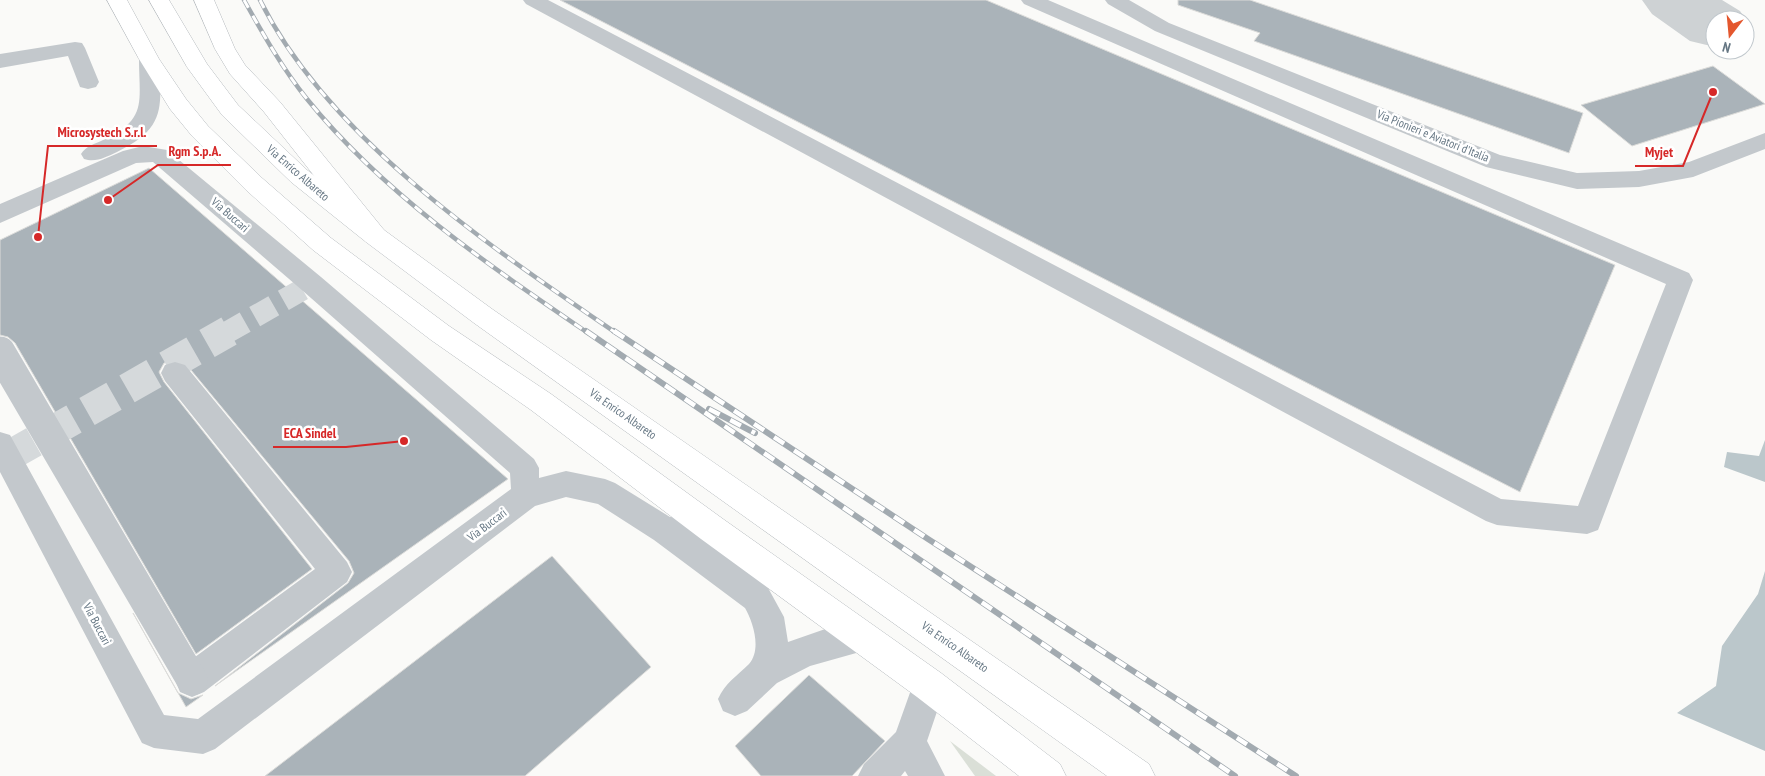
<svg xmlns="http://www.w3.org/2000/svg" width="1765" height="776" font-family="'PT Sans Narrow',sans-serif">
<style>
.green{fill:#dadfd7}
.water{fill:#bbc7cb}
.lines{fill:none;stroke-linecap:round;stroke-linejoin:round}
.taxiway{fill:#ced2d4;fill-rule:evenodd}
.building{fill:#aab3b9;stroke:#dcdcda}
.minor-tunnel-far1{stroke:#d5d9db;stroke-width:22;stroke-dasharray:22 11;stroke-linecap:butt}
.minor-tunnel{stroke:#d5d9db;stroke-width:31;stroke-dasharray:31 15;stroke-linecap:butt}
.major-casing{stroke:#b5babe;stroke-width:1}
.highway-casing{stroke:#b4b9bd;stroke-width:1}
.minor{fill:#c3c8cc;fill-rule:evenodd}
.major{fill:#fff;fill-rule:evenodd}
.highway{fill:#fff;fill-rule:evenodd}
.rail-far1-casing{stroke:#a2aab0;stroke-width:4.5}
.rail-casing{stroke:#a2aab0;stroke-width:6}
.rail-far1{stroke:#fff;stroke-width:3;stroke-dasharray:9;stroke-linecap:butt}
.rail{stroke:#fff;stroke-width:4.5;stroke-dasharray:12;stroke-linecap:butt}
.minor-bridge{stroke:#c3c8cc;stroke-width:31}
.labels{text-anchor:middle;stroke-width:5;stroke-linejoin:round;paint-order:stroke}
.street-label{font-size:12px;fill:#657683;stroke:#fff}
.leader{fill:none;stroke:#d62828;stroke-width:2}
.callout-dot{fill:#d62828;stroke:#fff;stroke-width:2}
.callout-label{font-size:14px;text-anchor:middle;font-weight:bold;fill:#d62828;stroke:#fff;stroke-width:5;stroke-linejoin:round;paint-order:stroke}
</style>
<rect width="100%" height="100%" fill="#fafaf8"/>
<path class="green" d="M 950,741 L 996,776 L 975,776 Z"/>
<path class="water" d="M 1765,440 L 1765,482 L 1724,467 L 1727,452 L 1759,456 Z
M 1765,571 L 1765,751 L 1677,713 L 1716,686 L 1722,646 L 1758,594 Z"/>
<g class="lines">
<path class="taxiway" d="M 1642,0 L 1722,0 L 1740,11 L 1750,26 L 1745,33 L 1745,20 L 1715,20 L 1715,47 L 1690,41 L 1652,14 Z"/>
</g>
<path class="building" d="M 560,0 L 986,0 L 1615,265 L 1520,492 Z
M 1178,0 L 1250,0 L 1583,113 L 1569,153 L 1254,41 L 1260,33 L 1178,5 Z
M 1713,66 L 1765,104 L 1632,146 L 1581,105 Z
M 149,168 L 508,479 L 215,686 L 348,583 L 354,573 L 349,561 L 186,364 L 176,360 L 164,363 L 159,372 L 164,382 L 312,569 L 196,654 L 15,343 L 8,337 L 0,335 L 0,240 Z
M 552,556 L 651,667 L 525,776 L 265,776 Z
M 133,613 L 178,693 L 191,699 L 203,695 L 186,707 Z
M 809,675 L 885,741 L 852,776 L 761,776 L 735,746 Z"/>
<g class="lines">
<path class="minor-tunnel-far1" d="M 226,333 L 312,284"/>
<path class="minor-tunnel" d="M 7,457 L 229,331"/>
<g class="major-casing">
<path id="major" d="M 107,0 L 127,0 L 159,59 L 186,99 L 208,126 L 262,178 L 331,238 L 449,326 L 551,394 L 723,519 L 941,673 L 1060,764 L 1066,776 L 1019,776 L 917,697 L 701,539 L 531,410 L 431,340 L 313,250 L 246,190 L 192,136 L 170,109 L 139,59 Z
M 149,0 L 169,0 L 207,64 L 238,105 L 307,170 L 384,230 L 492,309 L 1149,764 L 1155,776 L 1107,776 L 474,323 L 366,242 L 291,182 L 222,115 L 187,67 Z"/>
</g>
<g class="highway-casing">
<path id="highway" d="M 194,0 L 214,0 L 235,49 L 245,65 L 280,102 L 384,230 L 387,236 L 384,242 L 375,245 L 366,242 L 264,112 L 230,74 L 215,49 Z"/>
</g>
<path class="minor" d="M 523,0 L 548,0 L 1501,499 L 1578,506 L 1666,284 L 1024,4 L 1021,0 L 1048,0 L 1689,273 L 1693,280 L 1598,530 L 1587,534 L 1497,525 L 1486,521 L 526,4 Z
M 1105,0 L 1129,0 L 1169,23 L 1500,155 L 1577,173 L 1639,171 L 1689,162 L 1765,133 L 1765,149 L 1693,177 L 1639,187 L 1577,189 L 1486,167 L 1155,31 L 1108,4 Z
M 75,42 L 82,43 L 85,48 L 99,82 L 96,87 L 88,89 L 80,87 L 68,56 L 0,68 L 0,54 Z
M 149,52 L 156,54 L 159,59 C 161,107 167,128 117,152 C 106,157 96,163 84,159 L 81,154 C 86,146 95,144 103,140 C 148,119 139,102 139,59 L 142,54 Z
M 143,146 L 167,150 L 321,277 L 534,459 L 539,468 L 539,478 L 566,471 L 605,479 L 615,483 L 670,517 L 690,518 L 712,515 L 723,519 L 727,529 L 723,539 L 708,543 L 767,586 L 784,617 L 788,642 L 831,627 L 863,621 L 874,626 L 879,637 L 874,648 L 810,666 L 777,683 L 747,711 L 735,716 L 723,711 L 718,699 C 725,683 737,676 749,664 C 762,649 753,622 745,608 L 654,540 L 598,504 L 566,497 L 535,506 L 215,749 L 203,754 L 154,748 L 142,743 L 0,472 L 0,432 L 10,435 L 164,715 L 198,719 L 511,489 L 510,473 L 303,291 L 153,162 L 136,163 L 0,223 L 0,204 L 123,151 Z
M 175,362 L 185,365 L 347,562 L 352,572 L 347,582 L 204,692 L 192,697 L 180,692 L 175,680 L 180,668 L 315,569 L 165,381 L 161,373 L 165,365 Z
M 929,668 L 941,673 L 946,685 L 927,741 L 945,776 L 908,776 L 905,771 L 901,776 L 858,776 L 864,764 L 896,732 L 917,673 Z"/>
<use href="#major" class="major"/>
<use href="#highway" class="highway"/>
<g class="rail-far1-casing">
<path id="rail-far1" d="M 244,0 C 263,34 282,68 307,99 C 384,194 487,264 588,333
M 260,0 C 329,139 491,247 616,333"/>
</g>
<g class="rail-casing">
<path id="rail" d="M 586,331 L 1235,776
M 614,331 L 928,539 L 1296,776
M 709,409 L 755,433"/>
</g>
<use href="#rail-far1" class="rail-far1"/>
<use href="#rail" class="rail"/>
<path class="minor-bridge" d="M 0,352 L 192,680"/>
</g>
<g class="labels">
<g class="street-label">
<text transform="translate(1433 136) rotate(22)" y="4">Via Pionieri e Aviatori d'Italia</text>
<text transform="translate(298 173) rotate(41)" y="4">Via Enrico Albareto</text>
<text transform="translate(230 215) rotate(41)" y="4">Via Buccari</text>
<text transform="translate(623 414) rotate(35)" y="4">Via Enrico Albareto</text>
<text transform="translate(487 525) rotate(-37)" y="4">Via Buccari</text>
<text transform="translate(97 624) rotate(62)" y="4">Via Buccari</text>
<text transform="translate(955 647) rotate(35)" y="4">Via Enrico Albareto</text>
</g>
</g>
<path class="leader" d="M38 237L48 146H157M108 200L158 165H231M1713 92L1683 166H1635M404 441L346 447H273"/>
<g class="callout-dot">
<circle cx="38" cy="237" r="5"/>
<circle cx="108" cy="200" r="5"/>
<circle cx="1713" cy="92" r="5"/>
<circle cx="404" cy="441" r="5"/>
</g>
<g class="callout-label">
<text x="102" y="137">Microsystech S.r.l.</text>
<text x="195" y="156">Rgm S.p.A.</text>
<text x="1659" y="157">Myjet</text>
<text x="310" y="438">ECA Sindel</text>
</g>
<g transform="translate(1730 35) rotate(196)"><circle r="24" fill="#ffffff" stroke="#c1c8cd"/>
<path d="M0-4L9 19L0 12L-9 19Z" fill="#e4572e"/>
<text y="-8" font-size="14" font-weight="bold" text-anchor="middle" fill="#657683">N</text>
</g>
</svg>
